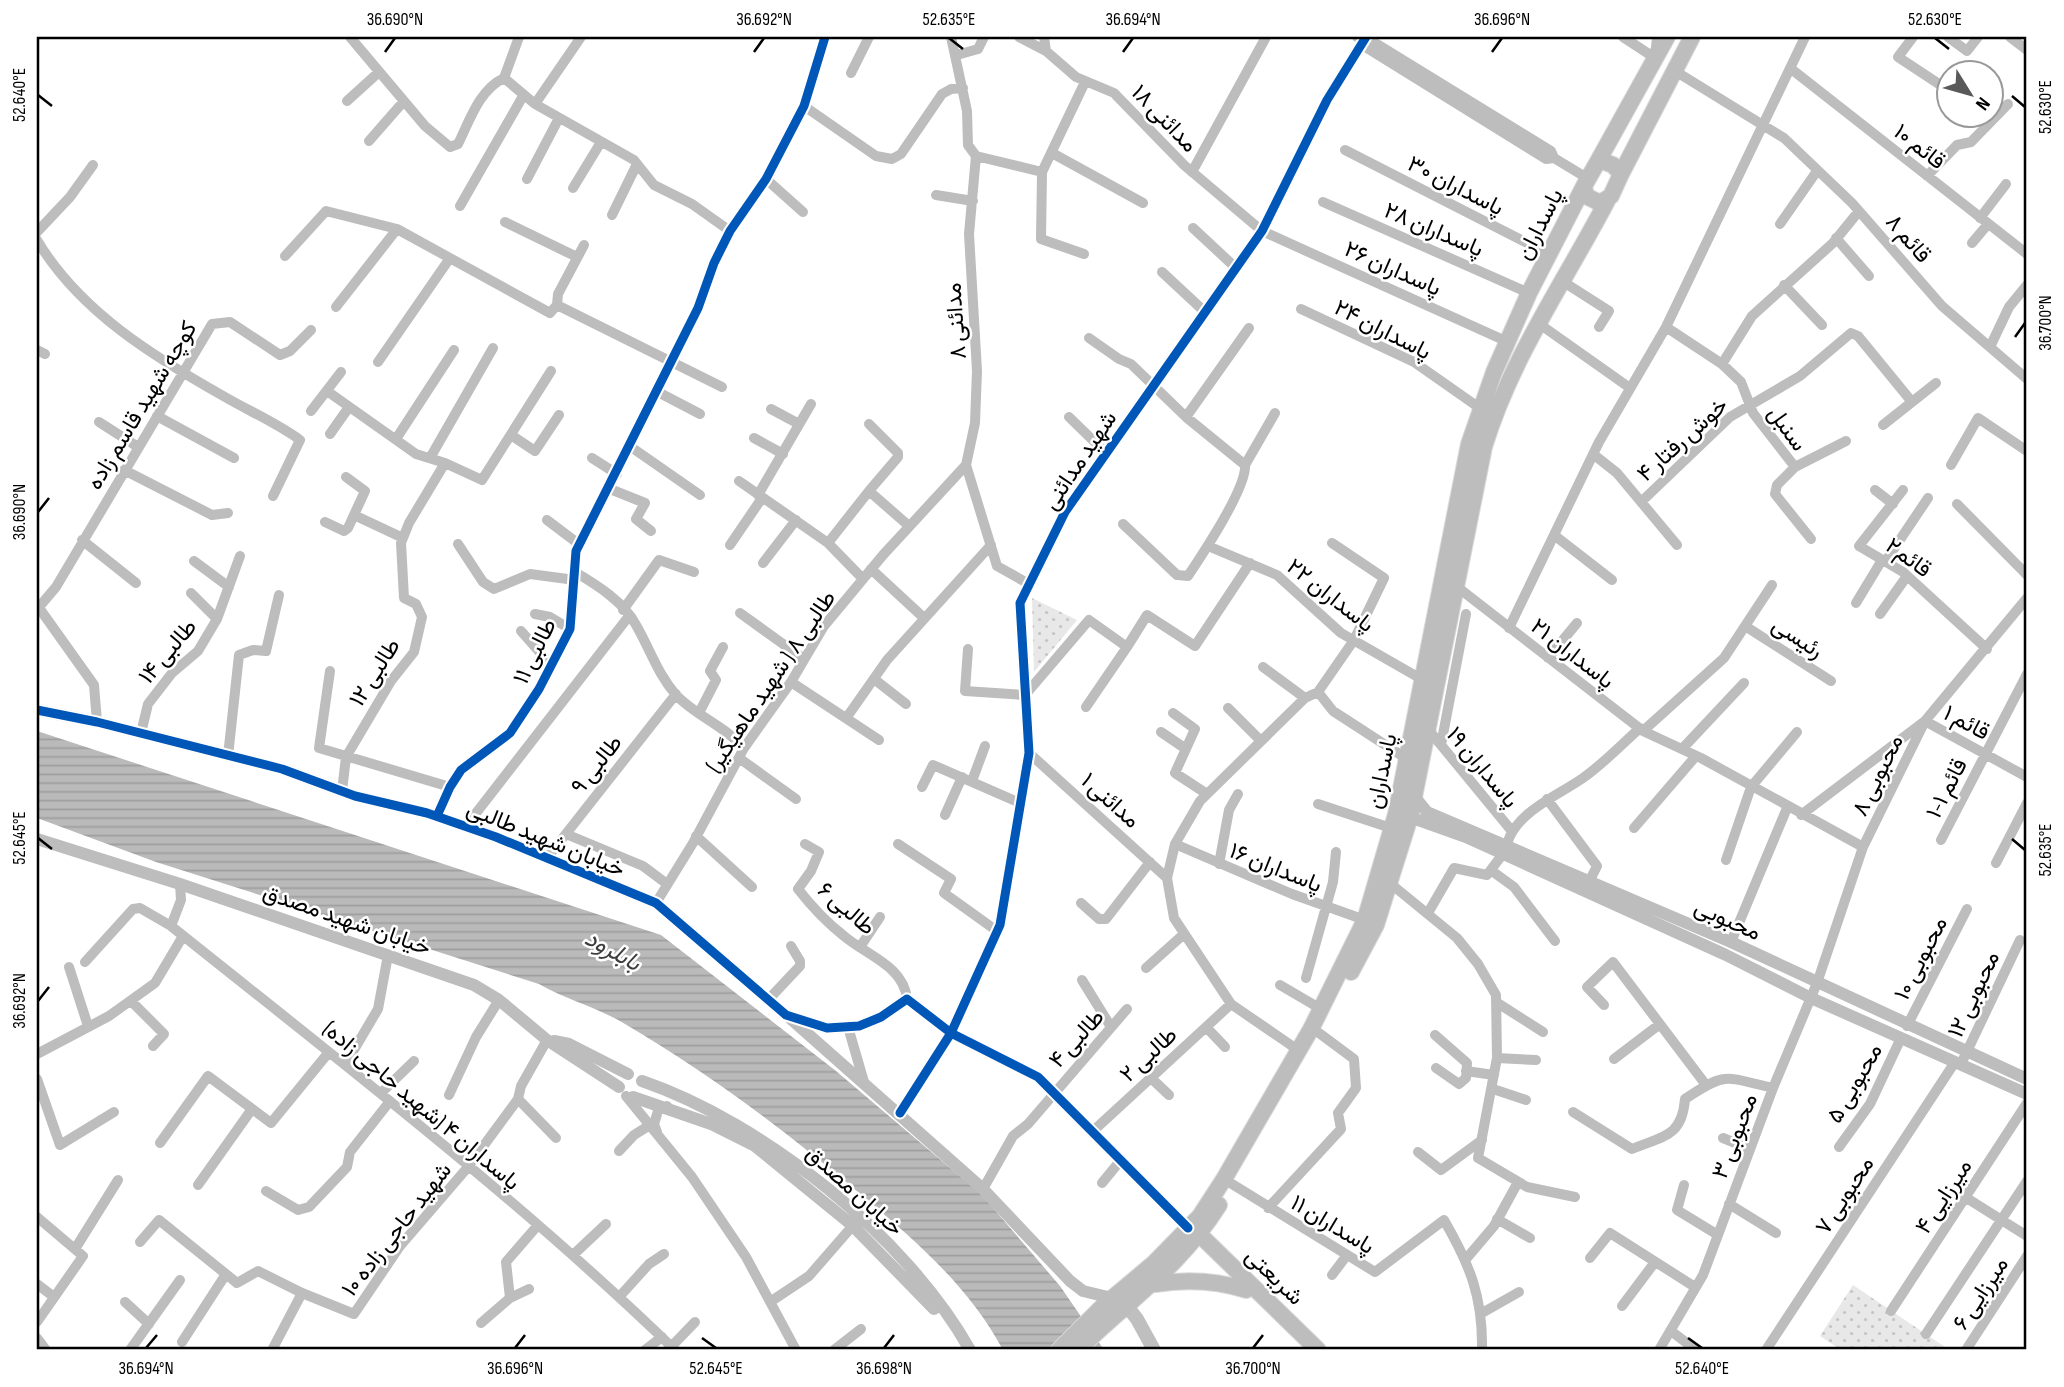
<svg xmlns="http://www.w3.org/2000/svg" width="2064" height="1387" font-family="'Sofia Sans Condensed',Vazirmatn,sans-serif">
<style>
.green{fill:url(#green-dots)}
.water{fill:url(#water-rules)}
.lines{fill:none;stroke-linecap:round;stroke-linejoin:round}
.primary-casing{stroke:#dbdbdb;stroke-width:18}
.minor{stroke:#bdbdbd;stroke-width:10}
.tertiary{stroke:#bdbdbd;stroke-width:12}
.secondary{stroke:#bfbfbf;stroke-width:14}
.primary{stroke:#bdbdbd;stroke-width:16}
.cycleway-casing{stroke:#fff;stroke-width:13}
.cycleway{stroke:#0057b8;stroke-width:9}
.ticks{fill:none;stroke:#000;stroke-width:2.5}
.labels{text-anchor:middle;stroke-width:5;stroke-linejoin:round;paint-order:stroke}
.street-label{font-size:23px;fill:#000;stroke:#fff}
.water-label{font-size:24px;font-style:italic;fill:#3d3d3d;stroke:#fff}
.neatline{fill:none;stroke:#000;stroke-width:2.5}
.ticks-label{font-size:18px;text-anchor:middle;fill:#000}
</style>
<defs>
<pattern id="green-dots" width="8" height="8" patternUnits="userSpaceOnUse" patternTransform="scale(1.75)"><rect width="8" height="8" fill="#e8e8e8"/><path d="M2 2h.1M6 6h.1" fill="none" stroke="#c5c5c5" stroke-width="1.8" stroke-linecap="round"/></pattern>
<pattern id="water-rules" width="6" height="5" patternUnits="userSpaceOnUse" patternTransform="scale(1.75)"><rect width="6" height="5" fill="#bababa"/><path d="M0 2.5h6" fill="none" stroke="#9e9e9e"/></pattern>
</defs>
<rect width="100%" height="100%" fill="#fff"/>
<path class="green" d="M 1032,598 L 1077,620 L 1034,672 Z
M 1853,1285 L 1948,1349 L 1947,1350 L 1841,1350 L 1820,1336 Z"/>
<path class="water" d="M 37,731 L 661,935 L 836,1071 L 982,1195 L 1060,1286 L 1104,1350 L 1003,1350 C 970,1288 918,1243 865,1198 C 790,1134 710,1074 625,1024 C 597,1007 567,1000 539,984 L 156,862 L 37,818 Z"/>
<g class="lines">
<g class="primary-casing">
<path id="primary" d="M 1602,161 L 1613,165 L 1621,174 L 1611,196 L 1600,203 L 1586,196 L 1584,186 L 1597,163 Z
M 1597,163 L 1667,37
M 1621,174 L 1692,37
M 1351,972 L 1376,925 L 1410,817 L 1484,447 C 1511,358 1564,283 1607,201
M 1191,1230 L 1200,1235 L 1318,1350
M 1155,1284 C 1187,1279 1215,1280 1246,1290
M 1059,1350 L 1103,1306 L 1153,1264 L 1200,1216 L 1224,1179 L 1311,1029 L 1365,920 L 1396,814 L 1469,444 L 1494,372 L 1529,293 L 1584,186
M 1078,1350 C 1129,1300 1180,1267 1219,1205"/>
</g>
<path class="minor" d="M 350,37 L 425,126 L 450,147 L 458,144 C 470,120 479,90 504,78 L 535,104 L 634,160 L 654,185 L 692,204 L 730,231
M 951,37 L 967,111 L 968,145 L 976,156 L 969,234 L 977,371 L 975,423 L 966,465 L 997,566 L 1029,584
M 1019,37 L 1046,51
M 1044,37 L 1046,51 L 1076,77 L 1114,93 L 1184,165 L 1262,231 L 1508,342
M 1357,37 L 1372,41 L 1551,151 L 1554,158 L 1587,178
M 1623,37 L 1655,58 L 1657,37
M 1913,37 L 1898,57 L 1948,90
M 1948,37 L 1967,51 L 1978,37
M 2010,37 L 2027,50
M 1363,40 L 1367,48 L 1546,159 L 1554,158
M 957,55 L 978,49 L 984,37
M 1790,68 L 2027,254
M 1675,71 L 1784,138 L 1852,203 L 1942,306 L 2027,379
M 851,73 L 869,37
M 504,78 L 519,37
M 347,101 L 379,72
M 535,104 L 581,37
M 804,106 L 876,156 L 892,159 L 901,154 L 942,94 L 951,89 L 963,88
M 369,141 L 404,101
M 1345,150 L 1549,254
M 1052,153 L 1143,203
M 976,156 L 1042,172 L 1085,82
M 1042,172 L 1041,239 L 1084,254
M 1192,172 L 1266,37
M 1927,176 L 1957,145 L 1971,142 L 2008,104
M 527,179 L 559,118
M 766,179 L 803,212
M 573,188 L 601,142
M 936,195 L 973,201
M 1323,202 L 1529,293
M 460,206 L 523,96
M 612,215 L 637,164
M 1980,218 L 2006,184
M 505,222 L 577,257
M 1780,224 L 1817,171
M 1193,228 L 1236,268
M 37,232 L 70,197 L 93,165
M 1836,238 L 1869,276
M 37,240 C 79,311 154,357 225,397 C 249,411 277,423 300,440 L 273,496
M 1972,243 L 1988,224
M 584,245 L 558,294 L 557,305 L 722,387
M 285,256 L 326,211 L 397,229 L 550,313 L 557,305
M 1162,272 L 1205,312
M 1562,281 L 1609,311 L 1599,327
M 1784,285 L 1822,325
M 336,307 L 397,229
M 1301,309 L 1414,362 L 1481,409
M 1538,323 L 1630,388
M 1666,327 L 1722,364 L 1741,382 L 1753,413 L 1795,467 L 1777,485 L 1775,494 L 1811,539
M 1089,338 L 1119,359 L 1131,364 L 1186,417 L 1245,465 C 1247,488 1202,555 1188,576 L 1177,575 L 1123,524
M 1990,347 L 2009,307 L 2027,285
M 37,350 L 45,354
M 378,362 L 450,258
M 1722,364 L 1752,316 L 1833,243 L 1859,211
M 327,391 L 416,454 L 445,463 L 482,480 L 551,371
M 656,391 L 700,414
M 1912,402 L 1936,383
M 771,409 L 799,424
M 311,411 L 341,372
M 157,416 L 234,458
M 1069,417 L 1106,453
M 1186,417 L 1249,328
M 99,422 L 138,447
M 869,424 L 898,453 L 898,457 L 869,491
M 330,434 L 349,407
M 511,435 L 535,451 L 559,415
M 754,438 L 783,454
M 396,439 L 454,350
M 631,447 L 700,495
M 1593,454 L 1617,473 L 1677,545
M 430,458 L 493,348
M 592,458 L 617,474
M 1245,465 L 1275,413
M 1951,465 L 1978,418 L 2027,451
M 1795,467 L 1846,441
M 124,470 L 212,515 L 228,513
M 739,481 L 828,543 L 863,579
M 610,489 L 645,503 L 636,519 L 651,531
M 1875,490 L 1893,504
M 1903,490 L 1859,546 L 1903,572 L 1987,649
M 758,495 L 811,404
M 1641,502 L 1730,417 L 1800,376 L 1851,333 L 1858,336 L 1912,402 L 1883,425
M 1957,504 L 2027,575
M 354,515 L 403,538
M 547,520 L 580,545
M 325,522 L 344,531 L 348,528 L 365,491 L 346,477
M 1554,535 L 1612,580
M 82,540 L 136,583
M 828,543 L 869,491 L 909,526
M 458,544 L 483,582 L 494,589 L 530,574 L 575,580
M 730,545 L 762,498
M 1208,546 L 1277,575 L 1341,633 L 1423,680
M 194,561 L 229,587
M 1885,562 L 1928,498
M 763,563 L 796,520
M 871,569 L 924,618
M 575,572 C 597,585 624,602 636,625 C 650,649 657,673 676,695 C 696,716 725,726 744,748
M 1456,586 L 1643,731 L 1701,758 L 1863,847
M 191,593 L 217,619
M 1856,603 L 1882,560
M 37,605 L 94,685 L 97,722
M 39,607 L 56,587 L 212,324 L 230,322 L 280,355 L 290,351 L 311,330
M 623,610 L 659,560 L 694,572
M 740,613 L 804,659
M 535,614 L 550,617 L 570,629
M 1880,614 L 1907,576
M 1745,626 L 1831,681
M 1509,628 L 1599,442 L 1666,327 L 1805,37
M 521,631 L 551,665
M 968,649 L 965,691 L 1025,695 L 1089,620 L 1127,647 L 1147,615 L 1195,646 L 1250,563
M 1548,658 L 1577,623
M 1263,667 L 1305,698 L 1318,692 L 1333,711 L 1407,759
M 330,671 L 319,748 L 450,787
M 874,679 L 906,704
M 791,682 L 879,740
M 1318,692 L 1354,640 L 1384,578 L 1332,543
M 1086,707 L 1127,647
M 1228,708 L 1260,740
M 700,711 L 716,680 L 710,671 L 723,647
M 1173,713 L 1195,729 L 1175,773 L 1207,794
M 847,717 L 887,660 L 991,545
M 1427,728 L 1511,830
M 1643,731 L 1724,658 L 1772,585
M 1161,732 L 1186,749
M 141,733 L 148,704 L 172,673 L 198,651 L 217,619 L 240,556
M 1441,745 L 1466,614
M 1682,749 L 1744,683
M 1029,753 L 1167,878
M 228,756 L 239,655 L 253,650 L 266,651 L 279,595
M 739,758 L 796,799
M 972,781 L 985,746
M 922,787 L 933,765 L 1020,803
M 342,791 L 346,757 L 391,681 L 414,652 L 422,617 L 416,604 L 404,598 L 401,543 L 409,523 L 445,463
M 1547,799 L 1597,866 L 1590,880
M 1318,804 L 1394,829
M 945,815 L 962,777
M 1801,815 L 1925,721 L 2027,777
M 437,816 L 450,787 L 461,770 L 510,733 L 539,689 L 570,629 L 576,551 L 698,308 L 714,263 L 730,231 L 766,179 L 804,106 L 825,37
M 466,826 L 629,616
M 1634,828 L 1696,756
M 566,834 L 643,866 L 667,884
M 696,836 L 752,887
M 1941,840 L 2027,674
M 805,844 L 819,852 L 811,871 L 798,889 C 812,907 826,922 844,936 C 866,955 904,966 907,999
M 898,844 L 951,879 L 944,893 L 997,931
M 1175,844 L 1292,894 L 1365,920
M 1507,844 C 1516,812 1557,796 1583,778 C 1603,764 1621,745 1640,728
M 547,858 L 676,694
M 1726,860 L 1751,787 L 1797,732
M 1996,863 L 2027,803
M 1219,864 L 1229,810 L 1238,794
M 1492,871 L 1514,887 L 1555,941
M 180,884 L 181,900 L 171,926 C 342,1063 517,1197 675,1350
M 1391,884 L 1457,938 L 1478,964 L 1496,995 L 1497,1058 L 1478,1158 L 1527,1187 L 1575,1197
M 656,903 L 693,843 L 744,748 L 791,682 L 824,626 L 883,555 L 966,465
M 1081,903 L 1099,919 L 1106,919 L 1150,862
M 1428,913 L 1454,868 L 1487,875 L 1502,855
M 1731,942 L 1787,808
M 860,947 L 880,917
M 85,962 L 133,909 L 140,908 L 171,926
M 69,967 L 88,1026
M 1146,968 L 1184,934
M 1306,978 L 1333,882 L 1336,852
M 1082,980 L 1111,1027
M 1280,985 L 1321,1009
M 768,1000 L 800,966 L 800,961 L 791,946
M 131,1001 L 164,1034 L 153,1046
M 1496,1002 L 1543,1032
M 1604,1005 L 1587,987 L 1613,962 L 1706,1085
M 1907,1026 L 1967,909
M 848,1027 L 864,1082
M 1206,1027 L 1225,1047
M 1435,1035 L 1467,1063 L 1466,1078 L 1459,1084 L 1436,1068
M 1298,1050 L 1231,1004 L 1174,918 L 1167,878 L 1175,844 L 1200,801 L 1305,698
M 37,1054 L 109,1016 L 155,983 L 183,936
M 1497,1058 L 1536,1060
M 1614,1059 L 1660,1024
M 1961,1064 L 2020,940
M 345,1065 L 378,1009 L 388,955
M 1466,1071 L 1494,1075
M 1151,1078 L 1169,1095
M 37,1079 L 60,1145 L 114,1112
M 1493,1089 L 1526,1100
M 381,1093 L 414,1061
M 449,1095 L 476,1037 L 499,1000
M 626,1096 L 692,1177 L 746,1257 L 796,1350
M 518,1099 L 556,1138
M 1573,1112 L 1632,1149 C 1663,1136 1682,1137 1685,1099 C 1727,1071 1724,1077 1773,1088
M 900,1113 L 951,1033
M 657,1132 L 654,1124 L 658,1111 L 667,1106
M 1092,1132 L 1231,1004
M 1723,1138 L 1750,1149
M 160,1143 L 208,1076 L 271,1123 L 329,1052
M 1839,1147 L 1870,1104 L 1901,1038
M 619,1151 L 634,1135 L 650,1125
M 1418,1152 L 1441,1170 L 1482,1140
M 1102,1183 L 1120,1161
M 1232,1184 L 1375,1272 L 1444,1220 C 1470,1265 1483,1297 1482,1350
M 198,1185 L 252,1109
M 1684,1185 L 1677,1210 L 1718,1235
M 983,1189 L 1013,1136 L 1028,1124 L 1127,1009
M 266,1191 L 298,1210 L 309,1207 L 347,1167 L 350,1152 L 390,1101
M 1965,1197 L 2027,1236
M 1729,1204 L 1776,1233
M 1268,1208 L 1341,1129 L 1338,1113 L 1356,1088 L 1354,1059 L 1319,1033
M 37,1217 L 83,1256 L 37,1322
M 1497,1219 L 1530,1238
M 140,1242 L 159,1220 L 237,1283 L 258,1271 L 302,1293 L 354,1314 L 400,1246 L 468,1167 L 518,1099 L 521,1086 L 547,1040
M 75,1249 L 118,1180
M 573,1255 L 606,1224
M 1590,1258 L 1610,1233 L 1695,1287
M 1466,1259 L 1494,1226 L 1518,1182
M 1332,1275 L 1347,1255
M 37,1284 L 54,1297
M 529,1289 L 510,1298 L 506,1262 L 538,1225
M 620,1296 L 649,1264 L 664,1254
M 125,1302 L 149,1324
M 770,1302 L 809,1276 L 856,1222
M 1622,1306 L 1655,1262
M 1891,1311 L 2027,1103
M 1482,1313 L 1519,1292
M 481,1323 L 510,1298
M 1671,1331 L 1696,1350
M 1926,1334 L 2027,1181
M 37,1338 L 46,1350
M 182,1342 L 226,1274
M 671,1347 L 695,1322
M 130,1350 L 180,1280
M 272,1350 L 302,1293
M 645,1350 L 662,1337
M 834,1350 L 861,1329
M 1659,1350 L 1703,1275 L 1773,1088 L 1817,983 L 1863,847 L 1925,721 L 2027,598
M 1766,1350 L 1955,1062
M 1966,1350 L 2027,1256"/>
<path class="tertiary" d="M 37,710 L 97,722 L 282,769 L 355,796 L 427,813 L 496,837 L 656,903 L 786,1015 L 827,1028 L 859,1026 L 881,1017 L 907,999 L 951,1033 L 1038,1077 L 1188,1228
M 1414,796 L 1427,812 L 1731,942 L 2027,1079
M 1410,817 L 1466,837 L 1726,955 L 1811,998 L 2027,1094
M 37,839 L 180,884 L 474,985 L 499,1000 L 547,1040 L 619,1087
M 791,1019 L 983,1189 L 1070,1281 L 1083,1291 L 1112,1298
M 951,1033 L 1000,925 L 1029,753 L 1020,603 L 1065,512 L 1262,231 L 1327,100 L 1366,37
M 554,1041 L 569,1044 L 628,1074
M 642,1081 C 764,1123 906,1236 970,1350
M 633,1097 L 711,1124 L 755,1146 L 852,1225 L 934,1309"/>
<path class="secondary" d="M 1126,1305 L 1137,1319 L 1154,1350"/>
<use href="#primary" class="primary"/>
<g class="cycleway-casing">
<path id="cycleway" d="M 37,710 L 97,722 L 282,769 L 355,796 L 427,813 L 496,837 L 656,903 L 786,1015 L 827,1028 L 859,1026 L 881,1017 L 907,999 L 951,1033 L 1038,1077 L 1188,1228
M 437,816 L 450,787 L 461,770 L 510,733 L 539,689 L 570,629 L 576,551 L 698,308 L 714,263 L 730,231 L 766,179 L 804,106 L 825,37
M 900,1113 L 951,1033 L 1000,925 L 1029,753 L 1020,603 L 1065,512 L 1262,231 L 1327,100 L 1366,37"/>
</g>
<use href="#cycleway" class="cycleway"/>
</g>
<path class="ticks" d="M 949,38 L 963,49M 1935,38 L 1949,49M 385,52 L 395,38M 754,52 L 764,38M 1123,52 L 1133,38M 1492,52 L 1502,38M 38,95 L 52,106M 2012,96 L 2025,107M 2015,337 L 2025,323M 38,512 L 49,498M 38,838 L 52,849M 2012,839 L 2025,850M 38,1001 L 49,987M 702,1338 L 716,1348M 1688,1338 L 1702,1348M 146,1348 L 157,1335M 515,1348 L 525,1335M 884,1348 L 894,1335M 1253,1348 L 1263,1335"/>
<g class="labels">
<g class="street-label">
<text transform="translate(1165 118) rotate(46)" y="8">مدائنی ۱۸</text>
<text transform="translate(1920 146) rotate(38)" y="8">قائم ۱۰</text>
<text transform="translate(1456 185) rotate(27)" y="8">پاسداران ۳۰</text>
<text transform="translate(1539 224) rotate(-63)" y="8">پاسداران</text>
<text transform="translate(1434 229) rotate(23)" y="8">پاسداران ۲۸</text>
<text transform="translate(1909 238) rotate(49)" y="8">قائم ۸</text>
<text transform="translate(1393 268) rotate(24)" y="8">پاسداران ۲۶</text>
<text transform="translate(955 321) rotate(-94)" y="8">مدائنی ۸</text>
<text transform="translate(1383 329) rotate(27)" y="8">پاسداران ۲۴</text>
<text transform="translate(141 405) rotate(-59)" y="8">کوچه شهید قاسم زاده</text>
<text transform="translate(1788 428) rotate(54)" y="8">سنبل</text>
<text transform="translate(1682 439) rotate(-42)" y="8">خوش رفتار ۴</text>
<text transform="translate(1079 460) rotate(-56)" y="8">شهید مدائنی</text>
<text transform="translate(1909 557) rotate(36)" y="8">قائم۲</text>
<text transform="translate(1331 595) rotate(38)" y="8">پاسداران ۲۲</text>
<text transform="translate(1798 637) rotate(33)" y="8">رئیسی</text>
<text transform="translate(167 651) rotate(-50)" y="8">طالبی ۱۴</text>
<text transform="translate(534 651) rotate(-64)" y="8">طالبی ۱۱</text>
<text transform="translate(1573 653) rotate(38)" y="8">پاسداران ۲۱</text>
<text transform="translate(374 672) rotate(-58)" y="8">طالبی ۱۲</text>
<text transform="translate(770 681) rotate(-56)" y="8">طالبی ۸ ( شهید ماهیگیر)</text>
<text transform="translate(1967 722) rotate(28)" y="8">قائم ۱</text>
<text transform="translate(596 764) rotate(-52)" y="8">طالبی ۹</text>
<text transform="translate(1483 767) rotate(50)" y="8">پاسداران ۱۹</text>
<text transform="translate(1381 771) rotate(-78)" y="8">پاسداران</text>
<text transform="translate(1877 775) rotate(-64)" y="8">محبوبی ۸</text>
<text transform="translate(1946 788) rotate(-63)" y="8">قائم ۱-۱</text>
<text transform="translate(1111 800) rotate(42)" y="8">مدائنی ۱</text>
<text transform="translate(546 838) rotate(22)" y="8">خیابان شهید طالبی</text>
<text transform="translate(1276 867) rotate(22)" y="8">پاسداران ۱۶</text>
<text transform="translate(847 908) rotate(41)" y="8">طالبی ۶</text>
<text transform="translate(347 919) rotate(19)" y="8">خیابان شهید مصدق</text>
<text transform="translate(1728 919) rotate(24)" y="8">محبوبی</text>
<text transform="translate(1920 958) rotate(-63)" y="8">محبوبی ۱۰</text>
<text transform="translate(1973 994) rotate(-65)" y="8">محبوبی ۱۲</text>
<text transform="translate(1076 1038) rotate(-48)" y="8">طالبی ۴</text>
<text transform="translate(1148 1054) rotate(-43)" y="8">طالبی ۲</text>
<text transform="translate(1854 1083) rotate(-60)" y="8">محبوبی ۵</text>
<text transform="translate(422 1105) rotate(40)" y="8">پاسداران ۴ (شهید حاجی زاده)</text>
<text transform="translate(1734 1136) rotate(-69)" y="8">محبوبی ۳</text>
<text transform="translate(855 1190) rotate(42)" y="8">خیابان مصدق</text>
<text transform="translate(1844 1195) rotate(-57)" y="8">محبوبی ۷</text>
<text transform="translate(1943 1196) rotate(-57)" y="8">میرزایی ۴</text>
<text transform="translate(1333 1224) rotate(31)" y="8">پاسداران ۱۱</text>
<text transform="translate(396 1229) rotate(-52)" y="8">شهید حاجی زاده ۱۰</text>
<text transform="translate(1275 1276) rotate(44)" y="8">شریعتی</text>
<text transform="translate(1980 1293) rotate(-57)" y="8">میرزایی ۶</text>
</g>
<g class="water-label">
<text transform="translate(613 950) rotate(29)" y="8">بابلرود</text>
</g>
</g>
<rect width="2064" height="1387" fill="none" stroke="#ffffff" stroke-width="77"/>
<g transform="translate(1970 94) rotate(127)"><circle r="33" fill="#ffffff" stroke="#999999" stroke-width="2"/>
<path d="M0-5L12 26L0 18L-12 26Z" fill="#595959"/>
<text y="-10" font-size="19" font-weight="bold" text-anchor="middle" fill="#000000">N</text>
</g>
<rect x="38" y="38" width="1987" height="1310" class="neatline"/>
<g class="ticks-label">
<text x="395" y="25">36.690°N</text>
<text x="764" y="25">36.692°N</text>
<text x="949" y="25">52.635°E</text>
<text x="1133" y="25">36.694°N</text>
<text x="1502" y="25">36.696°N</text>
<text x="1935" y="25">52.630°E</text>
<text transform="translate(19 95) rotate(-90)" y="6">52.640°E</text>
<text transform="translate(2045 107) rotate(-90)" y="6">52.630°E</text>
<text transform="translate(2045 323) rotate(-90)" y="6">36.700°N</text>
<text transform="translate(19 512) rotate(-90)" y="6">36.690°N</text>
<text transform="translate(19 838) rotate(-90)" y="6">52.645°E</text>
<text transform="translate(2045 850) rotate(-90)" y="6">52.635°E</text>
<text transform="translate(19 1001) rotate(-90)" y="6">36.692°N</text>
<text x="146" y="1374">36.694°N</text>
<text x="515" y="1374">36.696°N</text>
<text x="716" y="1374">52.645°E</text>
<text x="884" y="1374">36.698°N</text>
<text x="1253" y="1374">36.700°N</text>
<text x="1702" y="1374">52.640°E</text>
</g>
</svg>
